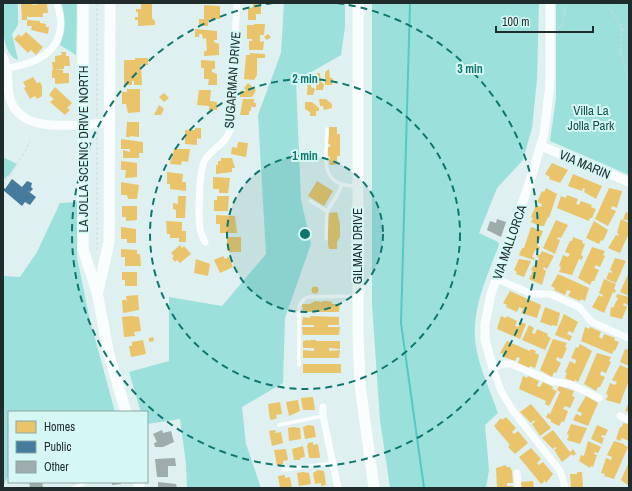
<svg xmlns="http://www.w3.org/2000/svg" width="632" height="491" font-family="'Archivo Narrow',sans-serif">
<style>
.green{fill:#9ce0dc}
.homes{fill:#e9c46a}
.public{fill:#457b9d}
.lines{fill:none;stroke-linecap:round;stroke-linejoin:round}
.stream{stroke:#55c9c4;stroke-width:2}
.building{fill:#9eacab}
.path{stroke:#d4dad9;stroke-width:1;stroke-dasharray:3 2;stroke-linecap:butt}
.service{stroke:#fafdfd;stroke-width:3.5}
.minor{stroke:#fafdfd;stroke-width:7}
.tertiary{stroke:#fafdfd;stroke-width:9}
.secondary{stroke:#fafdfd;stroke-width:11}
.ring{fill:none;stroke:#0f766e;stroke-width:2;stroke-dasharray:7 5}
.labels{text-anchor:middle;stroke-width:4;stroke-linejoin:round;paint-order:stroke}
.street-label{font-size:13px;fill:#1f2c2b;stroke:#d6f8f5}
.park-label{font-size:13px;fill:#16514e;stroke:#d6f8f5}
.centre{fill:#0f766e;stroke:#d6f8f5;stroke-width:2}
.ring-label{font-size:12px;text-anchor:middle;font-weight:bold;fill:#0f766e;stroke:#d6f8f5;stroke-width:4;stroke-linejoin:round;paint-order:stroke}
</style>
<rect width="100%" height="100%" fill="#def0ef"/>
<path class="green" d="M 3,3 L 18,3 L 18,25 L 12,34 L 18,60 C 0,53 3,19 3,3 Z
M 61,3 L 77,3 L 76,55 L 60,45 C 66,30 66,18 61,3 Z
M 284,3 L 345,3 L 345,27 L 341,55 L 296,81 L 301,200 L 311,244 L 285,318 L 283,383 L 242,407 L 246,444 L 261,488 L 187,488 L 186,464 L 180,419 L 147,424 L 147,412 L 141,412 L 129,372 L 169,361 L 169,297 L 222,306 L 266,254 L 258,115 L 281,53 Z
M 372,3 L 539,3 L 537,80 L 532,128 L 523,160 L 497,188 L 479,233 L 498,242 L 499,245 C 488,274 473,305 475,337 C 476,362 490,389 498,413 L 485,425 L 489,470 L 486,488 L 390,488 L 380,420 L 372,305 Z
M 556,3 L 629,3 L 629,175 L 550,141 L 556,98 Z
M 3,157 L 17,164 L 10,174 L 3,180 Z
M 77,202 L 77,257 L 89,316 L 115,412 L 9,412 L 9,474 L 3,486 L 3,276 L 20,277 L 37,252 L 60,203 Z"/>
<path class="homes" d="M 31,3 L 33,5 L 47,3 L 48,13 L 43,13 L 43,17 L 28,17 L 27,15 L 27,20 L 22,20 L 21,4 Z
M 141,3 L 152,3 L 152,18 L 155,21 L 155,25 L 138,26 L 138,20 L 135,20 L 135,17 L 138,17 L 138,12 L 136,12 L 136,9 L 141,9 Z
M 253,3 L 261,3 L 261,14 L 256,14 L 256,20 L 248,20 L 248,9 L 253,7 Z
M 204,5 L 220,6 L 220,19 L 209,19 L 208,26 L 199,26 L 199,19 L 204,19 Z
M 27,20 L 40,21 L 40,23 L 46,24 L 46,27 L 49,27 L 48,34 L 31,30 L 32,26 L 27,26 Z
M 254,24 L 265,24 L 264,35 L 260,35 L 260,42 L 264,41 L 263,50 L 249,50 L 249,41 L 252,41 L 252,39 L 247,39 L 247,25 L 254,25 Z
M 195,29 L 217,31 L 217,40 L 214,40 L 214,42 L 219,44 L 219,55 L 204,56 L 204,52 L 207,50 L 206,38 L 203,39 L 202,34 L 199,34 L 199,37 L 195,37 Z
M 26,32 L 43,47 L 36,55 L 31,50 L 28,53 L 14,39 L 19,34 L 21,37 Z
M 268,34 L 271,37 L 267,40 L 264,37 Z
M 61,52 L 66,52 L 66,56 L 69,56 L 70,66 L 64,66 L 64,69 L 53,70 L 52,62 L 55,62 L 55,56 L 62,55 Z
M 250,53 L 265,54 L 265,58 L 257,58 L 257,75 L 254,80 L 244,79 L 246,55 L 250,55 Z
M 135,58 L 148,58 L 148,65 L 141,65 L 142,85 L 134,85 L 134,81 L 132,81 L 132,85 L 124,85 L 124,60 L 135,60 Z
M 201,60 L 215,61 L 215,69 L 212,69 L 212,72 L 217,74 L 217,85 L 208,85 L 209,79 L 204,79 L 204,68 L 201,68 Z
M 329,69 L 330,78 L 333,78 L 332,85 L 325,85 L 325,72 Z
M 52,70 L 63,70 L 63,73 L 69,73 L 69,83 L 55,84 L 55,78 L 52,78 Z
M 317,73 L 320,73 L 321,82 L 324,84 L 323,90 L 316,90 Z
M 33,77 L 37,83 L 40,82 L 42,86 L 42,96 L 37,99 L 35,96 L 30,99 L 24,88 L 26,87 L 23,82 Z
M 308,80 L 311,81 L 311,87 L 315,89 L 313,95 L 307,95 Z
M 248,83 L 256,90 L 252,97 L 240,97 L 240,91 L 246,91 L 244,88 Z
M 55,87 L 72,103 L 67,108 L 70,110 L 65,115 L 50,102 L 54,99 L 49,95 Z
M 127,89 L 140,89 L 140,112 L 128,113 L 126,104 L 122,104 L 122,92 L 127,92 Z
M 199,90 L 211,90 L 210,101 L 217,102 L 217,110 L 209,110 L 209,106 L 197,105 Z
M 164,93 L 169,98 L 164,102 L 159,97 Z
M 243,99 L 254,99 L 254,103 L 256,103 L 256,107 L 251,107 L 251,111 L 249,111 L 249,115 L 240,115 Z
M 319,99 L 326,99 L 332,104 L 332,108 L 324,110 L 323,106 L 320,106 Z
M 305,102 L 312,102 L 319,108 L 319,111 L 316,111 L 316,116 L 310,116 L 310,112 L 305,109 Z
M 159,105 L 164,109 L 161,115 L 154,115 Z
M 127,122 L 139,122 L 139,137 L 130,136 L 130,137 L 126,137 Z
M 329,127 L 337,127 L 337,134 L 340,134 L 340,156 L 337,156 L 337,164 L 333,165 L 330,165 L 329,161 L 330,157 L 328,156 L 328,147 L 330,147 L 330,144 L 328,144 Z
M 195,128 L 201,128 L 201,139 L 197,138 L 197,145 L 185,144 L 185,130 L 195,130 Z
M 121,139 L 143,142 L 143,153 L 139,153 L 139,158 L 123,158 L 123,150 L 130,152 L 130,149 L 121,149 Z
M 238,142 L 248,143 L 246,157 L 231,154 L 232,147 L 237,148 Z
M 174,149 L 190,149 L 188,162 L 182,161 L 181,165 L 170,164 Z
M 221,158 L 232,158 L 235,168 L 232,168 L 232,172 L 216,174 L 216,165 L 218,165 L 218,161 L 221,161 Z
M 121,161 L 137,163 L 137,177 L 125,178 L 126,170 L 121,170 Z
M 552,163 L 568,170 L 560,183 L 549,179 L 550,177 L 545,174 Z
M 167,172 L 183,174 L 182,182 L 186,182 L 186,191 L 170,189 L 170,184 L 167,184 Z
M 573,174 L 602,186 L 596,199 L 584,192 L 585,189 L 583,188 L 582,191 L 568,186 Z
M 213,177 L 230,178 L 228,193 L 219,193 L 219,189 L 213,189 Z
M 317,181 L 333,191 L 324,206 L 308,196 Z
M 121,182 L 139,185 L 137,199 L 128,199 L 127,195 L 121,195 Z
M 546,188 L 557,194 L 549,218 L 548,217 L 544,226 L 540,226 L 531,222 L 533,218 L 531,217 L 536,205 L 541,207 L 542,204 L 537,202 L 542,191 L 544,192 Z
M 609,188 L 622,191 L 617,208 L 612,206 L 611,209 L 616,211 L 608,226 L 595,219 Z
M 567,195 L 578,199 L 576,204 L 579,205 L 581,201 L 592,205 L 591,207 L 596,209 L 592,218 L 590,218 L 589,221 L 557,208 L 561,196 L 566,198 Z
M 178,196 L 186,196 L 185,218 L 176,218 L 176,210 L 173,209 L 173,203 L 178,204 Z
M 217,196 L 229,196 L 228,211 L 214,211 L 214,200 L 217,200 Z
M 122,206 L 137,206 L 137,220 L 126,221 L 126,217 L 122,217 Z
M 337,212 L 340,224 L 340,237 L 337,242 L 337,249 L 329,249 L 328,245 L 328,215 L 329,213 Z
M 626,212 L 629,213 L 629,221 L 623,219 Z
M 216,215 L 235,216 L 237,233 L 220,233 L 220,224 L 216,224 Z
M 621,219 L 629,223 L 629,233 L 620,253 L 608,248 L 616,235 L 618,236 L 619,234 L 617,233 Z
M 556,220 L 568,225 L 561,238 L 558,237 L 557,239 L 560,240 L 555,254 L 543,248 Z
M 166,221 L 182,222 L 182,231 L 186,231 L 186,242 L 179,242 L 179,238 L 170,238 L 170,234 L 167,234 Z
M 594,221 L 608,230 L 603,241 L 601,240 L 599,244 L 586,238 Z
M 121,227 L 136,229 L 136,243 L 127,243 L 127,239 L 121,239 Z
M 531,227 L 543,231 L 537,246 L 540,247 L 538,251 L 535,250 L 532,257 L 535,258 L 534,260 L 519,255 L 522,248 L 524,248 Z
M 227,237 L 241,237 L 241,252 L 229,252 L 229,248 L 227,248 Z
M 573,237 L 583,241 L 582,243 L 585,244 L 581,255 L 583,256 L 582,260 L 579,259 L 572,275 L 559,272 L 561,267 L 559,266 L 563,255 L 568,257 L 570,254 L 565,252 L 570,241 L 572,241 Z
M 180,245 L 182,248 L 184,246 L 191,254 L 180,263 L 177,260 L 175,262 L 172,258 L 174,256 L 171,253 Z
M 592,247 L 605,251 L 603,255 L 605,256 L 600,267 L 596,265 L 594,268 L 599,270 L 594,281 L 592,281 L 590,285 L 578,278 Z
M 121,249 L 137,250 L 137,254 L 140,254 L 141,266 L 125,266 L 125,257 L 121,257 Z
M 542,251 L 554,256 L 547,269 L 544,267 L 543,269 L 546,271 L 542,285 L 529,279 L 533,271 L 531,270 L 533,266 L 535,267 L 539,258 L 537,257 L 538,254 L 540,255 Z
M 223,256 L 225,259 L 229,257 L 233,267 L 220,273 L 214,260 Z
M 615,258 L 626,261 L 616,283 L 606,279 L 609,272 L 612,273 L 612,271 L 610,270 Z
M 196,259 L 210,264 L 208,276 L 194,273 Z
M 519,259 L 531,261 L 524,277 L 516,274 L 517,272 L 514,270 Z
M 122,272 L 137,272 L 137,286 L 125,286 L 125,280 L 122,280 Z
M 629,272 L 629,296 L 620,292 Z
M 558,274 L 589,288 L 585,301 L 581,299 L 580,301 L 568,296 L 571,291 L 567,290 L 565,295 L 554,290 L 555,288 L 551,286 Z
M 604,279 L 616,284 L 614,289 L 616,290 L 615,293 L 613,292 L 604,313 L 592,307 L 599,295 L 602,297 L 603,295 L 599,293 Z
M311.5 290a3.5 3.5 0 1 1 7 0a3.5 3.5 0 1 1-7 0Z
M 510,291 L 541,305 L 537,318 L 521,313 L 523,309 L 519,307 L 517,312 L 506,307 L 507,305 L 503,303 Z
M 617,294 L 629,297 L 628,305 L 624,303 L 623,305 L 627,307 L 622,319 L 610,316 L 611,307 L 613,308 L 618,298 L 616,297 Z
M 138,295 L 139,310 L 123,313 L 122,300 L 126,300 L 127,302 L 126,296 Z
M 315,301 L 322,302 L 322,301 L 328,301 L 332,302 L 332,304 L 340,304 L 339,312 L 303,312 L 302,304 L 310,304 Z
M 545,307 L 560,313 L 557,326 L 552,325 L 552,326 L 540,322 Z
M 564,314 L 578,322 L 573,333 L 569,331 L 567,334 L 572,336 L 570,341 L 555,335 Z
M 131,316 L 139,317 L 141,331 L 134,332 L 135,336 L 124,337 L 122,317 Z
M 310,316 L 339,317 L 339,325 L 328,325 L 328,327 L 340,327 L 339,335 L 303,335 L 302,327 L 314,327 L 314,325 L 302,325 L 303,317 L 310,318 Z
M 501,316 L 506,318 L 507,316 L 517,321 L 515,326 L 518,327 L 521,322 L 526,324 L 520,339 L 497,329 Z
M 529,325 L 534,328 L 532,333 L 535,334 L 537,329 L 548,334 L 547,336 L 551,338 L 545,350 L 522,340 Z
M 585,327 L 589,329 L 590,327 L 601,332 L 599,337 L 602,339 L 604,334 L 615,338 L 614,340 L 619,342 L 615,351 L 614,350 L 612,354 L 581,341 Z
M 153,337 L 154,341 L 149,342 L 149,338 Z
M 553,339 L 567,343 L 565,347 L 567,348 L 562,359 L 557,357 L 556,360 L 561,363 L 556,373 L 554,372 L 552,377 L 540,370 Z
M 143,340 L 146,354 L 131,357 L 129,346 L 132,346 L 132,342 Z
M 309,340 L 309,342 L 310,340 L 316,340 L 316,341 L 340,341 L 340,349 L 329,348 L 329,351 L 340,350 L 339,358 L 303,358 L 303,350 L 314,351 L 314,348 L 303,348 L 303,341 Z
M 507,341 L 530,351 L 531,349 L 536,351 L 535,353 L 539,355 L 538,359 L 535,368 L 530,366 L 529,368 L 518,363 L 520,358 L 517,357 L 515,361 L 504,357 L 505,354 L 500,353 Z
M 580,344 L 592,351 L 578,382 L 575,380 L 574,382 L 565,378 L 567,373 L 565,372 L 570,361 L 575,364 L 576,360 L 571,358 L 576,347 L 578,348 Z
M 629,346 L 629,366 L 620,362 L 625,349 L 627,350 Z
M 597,353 L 611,357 L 609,361 L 611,362 L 606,373 L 601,371 L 600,375 L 605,377 L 600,387 L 598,387 L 596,391 L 584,384 Z
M 303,364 L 341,364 L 341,373 L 303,373 Z
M 620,365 L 629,369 L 629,380 L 620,404 L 606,400 L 608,395 L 606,394 L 610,383 L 615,385 L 617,382 L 612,380 Z
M 523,376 L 527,378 L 528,376 L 539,381 L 537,386 L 540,387 L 543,382 L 553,387 L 552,389 L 557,391 L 549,406 L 545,404 L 546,401 L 519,389 Z
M 559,386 L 574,391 L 572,396 L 575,397 L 570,408 L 565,406 L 563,409 L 568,411 L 564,422 L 562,421 L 559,426 L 551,422 L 551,420 L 546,417 L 548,413 L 550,414 L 560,392 L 557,390 Z
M 586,396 L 598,403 L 588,426 L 573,420 L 576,414 L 581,416 L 582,413 L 577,411 Z
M 313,397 L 315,410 L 303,410 L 301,398 Z
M 298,400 L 300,411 L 289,416 L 286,402 Z
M 280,402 L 282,414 L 276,415 L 277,418 L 272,420 L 270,419 L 268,404 Z
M 629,402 L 629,412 L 625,411 Z
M 531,404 L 551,428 L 540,436 L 532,424 L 535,422 L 534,420 L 531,423 L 520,412 Z
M 506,417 L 516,428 L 512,432 L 514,434 L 518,431 L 528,443 L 515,454 L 508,447 L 510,445 L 494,426 L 501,418 L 502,420 Z
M 623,423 L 629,424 L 629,441 L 622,438 L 620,441 L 616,439 L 620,427 L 622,427 Z
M 571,424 L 587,428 L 580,444 L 567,440 L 569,435 L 567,434 Z
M 308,425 L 314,426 L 316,437 L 305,439 L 303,427 Z
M 597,425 L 608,430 L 605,436 L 602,435 L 601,437 L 604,438 L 602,444 L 591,439 Z
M 293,427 L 300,428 L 301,439 L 289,441 L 288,428 Z
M 276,430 L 275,433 L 281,432 L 283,443 L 272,446 L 269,431 Z
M 553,430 L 570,452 L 573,449 L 576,454 L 573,456 L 572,454 L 562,462 L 554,450 L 557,448 L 555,447 L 553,449 L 542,438 Z
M 588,441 L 601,447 L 598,453 L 595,452 L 594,454 L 597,455 L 593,467 L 591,466 L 590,468 L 579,461 L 581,455 L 584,456 Z
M 614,441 L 624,444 L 624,445 L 628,447 L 614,479 L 604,476 L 605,474 L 601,473 L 606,458 L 611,460 L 612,457 L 607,455 Z
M 313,442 L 313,445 L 318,444 L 320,457 L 319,458 L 309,458 L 307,445 L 308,445 L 308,443 Z
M 303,446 L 305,457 L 300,458 L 300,460 L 294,460 L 292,449 Z
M 531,448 L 541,459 L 537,463 L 539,465 L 543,462 L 553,474 L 546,483 L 545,481 L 541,484 L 519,457 Z
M 286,449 L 288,460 L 283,461 L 283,464 L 279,466 L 277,465 L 274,450 Z
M 629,462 L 629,486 L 621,480 Z
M 506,465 L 506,467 L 510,467 L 512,471 L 513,483 L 507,483 L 507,486 L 513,486 L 513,488 L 497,488 L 496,468 Z
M 318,470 L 324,471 L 326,485 L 321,486 L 321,483 L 315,484 L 313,473 Z
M 303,472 L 309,473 L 311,484 L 299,486 L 297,473 Z
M 577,472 L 582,472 L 583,488 L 571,487 L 570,474 L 577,474 Z
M 285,475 L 285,478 L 290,477 L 292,488 L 280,488 L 278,476 Z
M 533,481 L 534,488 L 520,488 L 520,482 Z"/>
<path class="public" d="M 12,179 L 22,187 L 27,181 L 32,183 L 31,187 L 33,189 L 30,192 L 28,191 L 36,197 L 30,205 L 25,202 L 22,206 L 3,190 L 3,187 L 5,189 Z"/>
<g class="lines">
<path class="stream" d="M 410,3 L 401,323 L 424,488"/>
</g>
<path class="building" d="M 497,219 L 506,222 L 501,237 L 487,230 L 490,221 L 496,223 Z
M 162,430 L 163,433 L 171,431 L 174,442 L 163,447 L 155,447 L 154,443 L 157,442 L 153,434 Z
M 175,458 L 176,466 L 168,466 L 168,477 L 157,477 L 155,459 Z
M 29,482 L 42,482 L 43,487 L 30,488 Z
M 112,482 L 121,482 L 121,484 L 112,485 Z
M 158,482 L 176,484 L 177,488 L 158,488 Z"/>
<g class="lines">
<path class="path" d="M 97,3 L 97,116
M 606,3 L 620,23 L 622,30 L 620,52 L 629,82
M 558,27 L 562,27 L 566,3
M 623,30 L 629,25
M 3,120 L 7,116
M 97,132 L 97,252
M 3,185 L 26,150 L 30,141"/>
<path class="service" d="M 327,129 C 327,157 317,186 356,186
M 310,201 L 327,211
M 326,239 L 327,211 L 338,194 L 341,186
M 299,365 L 299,306 L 304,299 L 308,297 L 356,296
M 279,425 L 323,416
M 283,470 L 332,463
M 73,488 L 87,482"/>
<path class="minor" d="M 8,68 C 46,62 70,44 57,3
M 205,242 C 203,238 200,232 200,228 C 198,215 199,170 205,160 C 212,148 225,145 230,130 L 237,3
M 497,279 L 532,294 L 550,294 L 579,307 L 592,322 L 628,338
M 323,407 L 323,416 L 338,488
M 620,416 L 629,420
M 517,473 L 518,488
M 565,488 L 562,476 L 558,468 L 513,411 L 501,391 L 493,368 L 503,364 L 511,364 L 551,381 L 570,384 L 599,398"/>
<path class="tertiary" d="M 3,57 C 10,71 6,84 10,99 C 22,137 80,123 110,123
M 541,146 L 629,182
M 493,368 L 485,340 L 485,324 L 491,294 L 532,175 L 544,134 L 550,84 L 550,3"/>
<path class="secondary" d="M 83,3 L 83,249 L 97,292 L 109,355 L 126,412
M 358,3 L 358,332 L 360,385 L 374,488
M 98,291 L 109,242 L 110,3
M 139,482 L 139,488"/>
</g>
<circle cx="305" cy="234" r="78" fill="#0f766e" fill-opacity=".12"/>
<g class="ring">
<circle cx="305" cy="234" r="78"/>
<circle cx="305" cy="234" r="155"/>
<path d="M337 3A233 233 0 1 1 273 3"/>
</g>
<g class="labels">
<g class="street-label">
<text transform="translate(232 80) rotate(-86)" y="5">SUGARMAN DRIVE</text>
<text transform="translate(83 149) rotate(-90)" y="5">LA JOLLA SCENIC DRIVE NORTH</text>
<text transform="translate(585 164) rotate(23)" y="5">VIA MARIN</text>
<text transform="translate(509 242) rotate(-71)" y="5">VIA MALLORCA</text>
<text transform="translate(357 246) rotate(-90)" y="5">GILMAN DRIVE</text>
</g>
<g class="park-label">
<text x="591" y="115">Villa La<tspan x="591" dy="15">Jolla Park</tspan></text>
</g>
</g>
<circle cx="305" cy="234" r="6" class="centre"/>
<g class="ring-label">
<text x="470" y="73">3 min</text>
<text x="305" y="83">2 min</text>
<text x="305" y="160">1 min</text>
</g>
<rect width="632" height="491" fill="none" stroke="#1f2c2b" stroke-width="8"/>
<rect x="8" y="411" width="140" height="72" fill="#d6f8f5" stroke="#8da6a4"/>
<rect x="16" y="421" width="20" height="12" fill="#e9c46a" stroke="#8da6a4"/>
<text x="44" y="431" font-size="12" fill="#1f2c2b">Homes</text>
<rect x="16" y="441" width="20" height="12" fill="#457b9d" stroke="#8da6a4"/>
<text x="44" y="451" font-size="12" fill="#1f2c2b">Public</text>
<rect x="16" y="461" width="20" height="12" fill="#9eacab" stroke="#8da6a4"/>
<text x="44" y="471" font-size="12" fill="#1f2c2b">Other</text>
<path d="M496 26v6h97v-6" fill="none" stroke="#1f2c2b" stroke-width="2"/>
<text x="502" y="26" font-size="12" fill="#1f2c2b" stroke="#d6f8f5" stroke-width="3" paint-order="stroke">100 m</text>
</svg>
